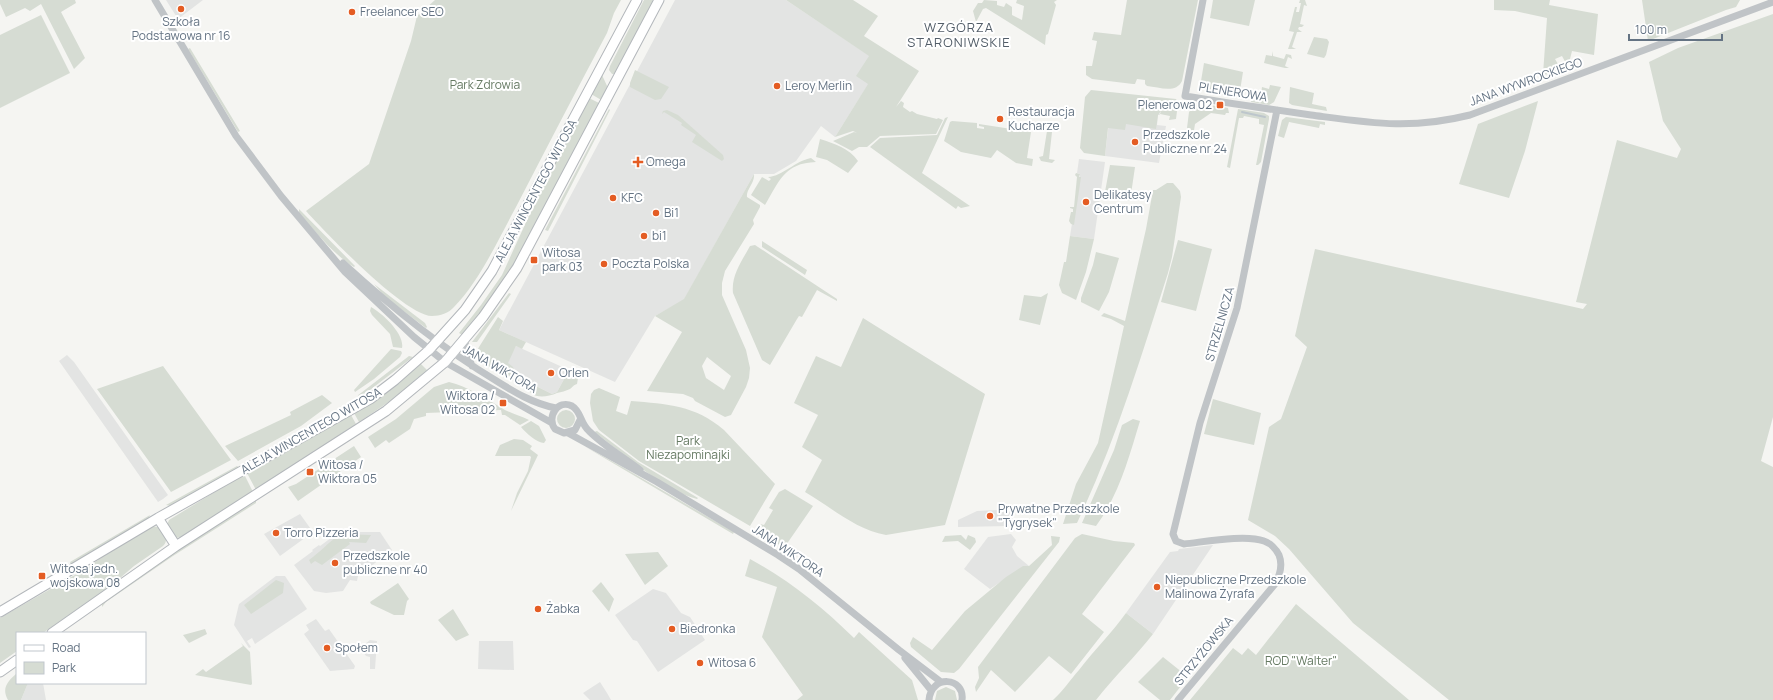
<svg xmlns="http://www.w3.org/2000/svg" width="1773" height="700" font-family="Manrope,sans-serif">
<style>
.built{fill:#e3e4e3}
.green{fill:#d6dcd3;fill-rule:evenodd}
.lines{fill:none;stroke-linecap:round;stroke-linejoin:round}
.stream{stroke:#bdc6cc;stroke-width:2}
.major-casing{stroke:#b3b7bb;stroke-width:11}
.minor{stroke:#c0c4c7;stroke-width:7}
.major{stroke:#fff;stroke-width:9}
.poi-dot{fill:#e45c23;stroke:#fff;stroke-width:1.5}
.labels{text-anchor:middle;stroke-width:4;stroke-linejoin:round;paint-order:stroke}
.poi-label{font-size:12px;fill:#647383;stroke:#fff;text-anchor:start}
.street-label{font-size:12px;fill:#647383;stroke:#fff}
.park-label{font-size:12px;fill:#667a63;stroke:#fff}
.neighbourhood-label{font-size:13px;letter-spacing:1px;fill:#525d68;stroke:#fff}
</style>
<rect width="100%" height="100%" fill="#f5f5f2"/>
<path class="built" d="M 166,0 L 203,0 L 178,19 Z
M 675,0 L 786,0 L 870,56 L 869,83 L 835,137 L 821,126 L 796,161 L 774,174 L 754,174 L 684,300 L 655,316 L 615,382 L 499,330 Z
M 1112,95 L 1155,100 L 1160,115 L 1158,115 L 1157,125 L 1166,126 L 1159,163 L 1105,156 Z
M 1079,159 L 1105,162 L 1094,239 L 1070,236 L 1080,174 L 1077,173 Z
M 516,346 L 569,370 L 557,392 L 552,394 L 536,386 L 507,363 Z
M 67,355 L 74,362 L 168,495 L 163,499 L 158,502 L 59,361 Z
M 998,510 L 1014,512 L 1009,526 L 958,527 L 958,520 L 977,511 Z
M 300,514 L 313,532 L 280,556 L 264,534 Z
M 339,532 L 380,532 L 392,550 L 358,576 L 357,581 L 350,580 L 343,591 L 326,593 L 314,591 L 294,565 L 313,551 L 312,550 L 319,545 L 320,546 Z
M 1011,534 L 1016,540 L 1012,547 L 1017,556 L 1029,566 L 1023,567 L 990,589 L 964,569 L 988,537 Z
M 1213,545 L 1153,634 L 1126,613 L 1170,552 L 1178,551 L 1179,549 Z
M 276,576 L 285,576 L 307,609 L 255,644 L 252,638 L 247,641 L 251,647 L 249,648 L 234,625 L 239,604 Z
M 653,589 L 666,593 L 681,613 L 690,617 L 705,640 L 658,672 L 637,641 L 633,640 L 615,615 Z
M 316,619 L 325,631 L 329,629 L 355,666 L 354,669 L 330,671 L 304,634 L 309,630 L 306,625 Z
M 370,640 L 377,641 L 375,669 L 370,669 L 370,657 L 366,656 L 360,648 Z
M 479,641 L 513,641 L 514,670 L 478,669 Z
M 600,682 L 607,693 L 611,700 L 590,700 L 583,693 Z
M 28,683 L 43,683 L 46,700 L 21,700 Z"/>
<path class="green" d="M 0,0 L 75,0 L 76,3 L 61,12 L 85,58 L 74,69 L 41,4 L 30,11 L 25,8 L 6,17 L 0,4 Z
M 435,0 L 621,0 L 614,13 L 607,33 C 576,91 546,149 516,207 C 499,238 479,282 454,307 C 449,313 440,316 432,316 C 405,316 326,233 306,211 L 369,164 L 411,41 L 417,16 Z
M 644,0 L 653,0 L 645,20 L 615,74 L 612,74 L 609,70 L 610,66 Z
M 786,0 L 853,0 L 878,16 L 864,36 L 919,71 L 896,107 L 901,101 L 904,103 L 903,107 L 910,112 L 912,111 L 917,114 L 937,119 L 938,118 L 943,120 L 936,134 L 880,136 L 867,147 L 859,147 L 852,151 L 833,141 L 854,132 L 857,133 L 853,131 L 835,137 L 868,84 L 856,76 L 869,56 Z
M 984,0 L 997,1 L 997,5 L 1004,7 L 1006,3 L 1012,7 L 1012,15 L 1022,20 L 1024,6 L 1016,3 L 1017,0 L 1057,0 L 1054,2 L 1056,5 L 1048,34 L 1046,35 L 1045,45 L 986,8 L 983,9 L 976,22 L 973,11 L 978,3 L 982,3 Z
M 1127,0 L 1198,0 L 1182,81 C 1176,94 1159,87 1147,86 L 1145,84 L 1145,80 L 1137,79 L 1135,84 L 1133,84 L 1092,79 L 1086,75 L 1086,66 L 1092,66 L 1097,41 L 1092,40 L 1094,32 L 1121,35 Z
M 1213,0 L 1255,0 L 1249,26 L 1210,18 Z
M 1300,0 L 1305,0 L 1307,6 L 1304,5 L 1300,24 L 1304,25 L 1302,27 L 1299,27 L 1298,29 L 1302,32 L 1297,32 L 1292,47 L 1296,49 L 1288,49 L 1294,32 L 1289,31 L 1295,7 L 1297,7 L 1296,12 L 1299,12 L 1301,3 L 1299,3 Z
M 1494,0 L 1550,0 L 1549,5 L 1598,14 L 1594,55 L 1572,51 L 1568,67 L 1562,56 L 1555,59 L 1559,66 L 1561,66 L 1564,72 L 1553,75 L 1543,74 L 1547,18 L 1515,11 L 1494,10 Z
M 1642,0 L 1740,0 L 1736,7 L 1726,10 L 1648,41 Z
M 1773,14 L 1773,417 L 1761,461 L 1773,467 L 1773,700 L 1449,700 L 1353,623 L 1289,549 L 1275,536 L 1248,520 L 1269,427 L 1281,419 L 1307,347 L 1295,336 L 1315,249 L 1583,309 L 1587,304 L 1576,302 L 1617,140 L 1677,158 L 1681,149 L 1663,121 L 1649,62 L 1678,48 Z
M 41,15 L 70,73 L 0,108 L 0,35 Z
M 1314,37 L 1327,39 L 1329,42 L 1326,55 L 1324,58 L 1307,54 Z
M 190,48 L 240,131 L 238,132 L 188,49 Z
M 1273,51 L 1273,56 L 1284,59 L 1286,54 L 1291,55 L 1292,59 L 1288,57 L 1285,66 L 1289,68 L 1285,68 L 1264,63 L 1266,55 L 1272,56 Z
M 1204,63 L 1243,72 L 1239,97 L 1210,93 L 1201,81 Z
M 635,70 L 669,87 L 661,99 L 655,100 L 630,87 L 630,83 Z
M 602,75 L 608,88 L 603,101 L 591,94 Z
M 1270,85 L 1281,87 L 1274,102 L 1269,105 L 1251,102 L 1253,92 L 1261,94 L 1262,87 L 1269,89 Z
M 1290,87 L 1314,93 L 1312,104 L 1326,107 L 1327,111 L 1292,105 L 1289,103 Z
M 1091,90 L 1176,99 L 1178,103 L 1176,119 L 1169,120 L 1170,116 L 1160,114 L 1161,111 L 1158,115 L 1156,129 L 1126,124 L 1125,130 L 1108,128 L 1105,156 L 1084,153 L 1080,148 L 1085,97 Z
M 589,98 L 601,104 L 516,264 L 464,336 L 459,333 L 481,305 L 502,275 L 543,185 Z
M 1538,101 L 1525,151 L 1509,198 L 1459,184 L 1478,124 Z
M 1197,103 L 1228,108 L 1229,113 L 1226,113 L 1225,115 L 1211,113 L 1195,124 L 1193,137 L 1186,136 L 1189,112 Z
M 609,109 L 610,110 L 548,231 L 545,230 Z
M 1238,109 L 1264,113 L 1269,116 L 1269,119 L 1261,162 L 1258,165 L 1256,165 L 1264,125 L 1259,124 L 1259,119 L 1244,116 L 1243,118 L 1239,118 L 1230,168 L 1227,167 Z
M 667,110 L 678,115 L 723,155 L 724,159 L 722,161 L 692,142 L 696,135 L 681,125 L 682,123 L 664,112 L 662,114 L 663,111 Z
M 948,117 L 922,173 L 970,206 L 961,208 L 958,206 L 956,209 L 870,147 L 880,138 L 937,135 L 945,118 Z
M 1286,117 L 1325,122 L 1325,125 L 1320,124 L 1319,128 L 1289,122 L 1284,138 L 1278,136 L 1282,120 Z
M 952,121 L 977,123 L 977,128 L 984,129 L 984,127 L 979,126 L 979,124 L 1031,132 L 1027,158 L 1033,159 L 1032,166 L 1016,163 L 997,150 L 991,158 L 961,152 L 944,141 L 950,122 Z
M 1047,131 L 1052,132 L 1049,159 L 1055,160 L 1052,163 L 1041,161 L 1039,157 L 1043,156 Z
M 820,139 C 835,144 849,148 858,161 L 848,173 L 827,160 L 816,157 Z
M 811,158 L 816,162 C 784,163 779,182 765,205 L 751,195 L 762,177 L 769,181 L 771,179 L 768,177 C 783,176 795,161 811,158 Z
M 1110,165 L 1135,167 L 1130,201 L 1104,197 Z
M 1076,173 L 1080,174 L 1079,177 L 1081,177 L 1074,225 L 1071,224 L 1069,221 L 1071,212 L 1073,212 L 1073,209 L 1070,208 L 1070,207 L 1074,207 L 1077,177 L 1075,175 Z
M 754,174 C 755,183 746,189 747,197 L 760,205 L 760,207 L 753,220 L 754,224 L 725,271 L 722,283 L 722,295 L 746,350 L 750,368 L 749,378 L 746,387 L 731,415 L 725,417 L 695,401 L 693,398 L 683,394 L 647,391 L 682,332 L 655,316 L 684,299 ZM 707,357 L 731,376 L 724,390 L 706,378 L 702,366 Z
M 1167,183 L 1173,183 L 1180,191 L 1181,197 L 1172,257 L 1168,273 C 1141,357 1115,443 1077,523 L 1063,524 L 1076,484 L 1098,443 L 1124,326 L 1111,319 L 1101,316 L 1104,313 L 1125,321 L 1146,229 L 1153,190 L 1156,190 Z
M 299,209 L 355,266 L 354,267 C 334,255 314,230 299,213 Z
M 1070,236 L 1094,239 L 1086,272 L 1076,300 L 1062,293 L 1059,285 L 1064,262 L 1066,262 Z
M 1178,240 L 1212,249 L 1196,311 L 1161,302 Z
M 762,241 L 807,270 L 805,275 L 762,247 Z
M 755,245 L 837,299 L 837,301 L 817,290 L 802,317 L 799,316 L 797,319 L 770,365 L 762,360 L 733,293 C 731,275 742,261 750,246 Z
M 1096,252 L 1119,258 L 1109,292 L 1099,311 L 1081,302 L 1081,298 L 1093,265 Z
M 374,284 L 425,323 L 427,327 L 426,328 L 386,298 Z
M 509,293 L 511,294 L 477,342 L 472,342 Z
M 1048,293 L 1040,325 L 1019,320 L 1024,295 L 1041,297 Z
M 371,307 C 382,313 405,334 402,348 L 393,347 L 390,334 L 372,315 L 370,311 Z
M 498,317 L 503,321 L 499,330 L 526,342 L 522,349 L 516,346 L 508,363 L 513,367 L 520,383 L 518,384 L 480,361 C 477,356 476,352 479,347 Z
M 863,318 L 985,394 L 945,525 L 886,535 C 856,530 831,507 805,492 L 822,460 L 802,447 L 818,415 L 794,403 L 816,356 L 841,367 Z
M 391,349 L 401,351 L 402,353 L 400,357 L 374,379 L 355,392 L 354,390 Z
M 409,356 L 413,357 L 366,393 L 357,396 Z
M 420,363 L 427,370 L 393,399 L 359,422 L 354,413 Z
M 163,366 L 231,460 L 171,492 L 97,389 Z
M 569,370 L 577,374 L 576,375 L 578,378 L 577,384 C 573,385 573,387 570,389 C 566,391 561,392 557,393 C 545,398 529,400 526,383 L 528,380 L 536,386 L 552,394 L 557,392 Z
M 449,382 C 468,387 484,397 500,407 C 509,413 519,415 529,420 L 520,425 L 505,415 L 502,415 L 501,410 L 426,413 L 426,416 L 414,419 L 410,429 L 389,443 L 386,440 L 375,448 L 368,437 L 396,419 L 434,387 Z
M 599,388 L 620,397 L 616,411 L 627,415 L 631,401 C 667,404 695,405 724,430 L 775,484 L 750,526 L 639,461 L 599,430 L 593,421 L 590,403 L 591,394 L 594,390 Z
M 322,395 L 332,403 L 301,426 L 238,461 L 225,446 L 291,415 L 290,412 Z
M 1213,399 L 1261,413 L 1254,445 L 1204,434 Z
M557 419a9 9 0 1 1 18 0a9 9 0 1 1-18 0Z
M 351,415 L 356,424 L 256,490 L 247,473 Z
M 1133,419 L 1140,421 C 1129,457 1119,495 1096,526 L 1082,523 L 1114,450 L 1122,425 Z
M 531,421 L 539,426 L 546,440 L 544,443 C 537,443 526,433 521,427 Z
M 597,431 L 638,462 L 698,498 L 697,499 C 663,490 623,453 594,432 Z
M 514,439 L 523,440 L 532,446 L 530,449 L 538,455 L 511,511 L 517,493 L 528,471 L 531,457 L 530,456 L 495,456 L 500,445 Z
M 354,446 L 361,457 L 298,501 L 288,487 L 296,484 Z
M 584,446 L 626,469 L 734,532 L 733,534 Z
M 237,466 L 240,468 L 171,506 L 166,505 Z
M 244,474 L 253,492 L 181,537 L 176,538 L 167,525 L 169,520 Z
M 785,489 L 813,506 L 784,548 L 756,530 L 760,524 L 764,525 L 773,510 L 769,508 L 779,492 Z
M 256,500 L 256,503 L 173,556 L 106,602 L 102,607 L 102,602 L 167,556 Z
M 150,515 L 148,519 L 71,565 L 70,562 Z
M 151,526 L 158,527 C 163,533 170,539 163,546 L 134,566 L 112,585 L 43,633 L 17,633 L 17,651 L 0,663 L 0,618 L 87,568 L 109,552 Z
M 340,534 L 371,535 L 366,543 L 349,542 L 350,544 L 322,565 L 315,561 L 311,564 L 309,560 C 320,552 328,543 340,534 Z
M 1082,534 L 1114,541 L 1134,543 L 1135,545 L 1082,614 L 1104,632 L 1071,674 L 1049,656 L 1015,692 L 991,670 L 976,692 L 975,687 L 979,678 L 978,667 L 1075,538 Z
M 961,535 L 966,540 L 968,535 L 975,538 L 976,542 L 970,550 L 958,541 L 942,542 L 945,536 Z
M 1051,536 L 1060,537 L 1059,542 L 959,669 L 954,673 L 941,672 L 911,647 L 910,643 L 913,637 L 932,650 L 965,611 L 1006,577 L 1023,566 L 1029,566 L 1052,545 Z
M 658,552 L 668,566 L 645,585 L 625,554 Z
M 750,559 C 790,581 821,606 854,638 L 859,632 L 912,680 L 918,700 L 797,700 L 803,695 L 762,637 L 777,587 L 745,576 Z
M 276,580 L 284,583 L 283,593 L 251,614 L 244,605 Z
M 601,582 L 614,599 L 609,612 L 592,591 Z
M 398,583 L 409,599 L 407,601 L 404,615 L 394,615 L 371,604 L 370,602 Z
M 1296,604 L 1409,700 L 1190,700 L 1233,648 L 1242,655 L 1248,648 L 1256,655 Z
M 453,609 L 469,635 L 456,641 L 438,620 Z
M 1126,613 L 1153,634 C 1135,657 1114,677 1096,700 L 1053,700 C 1063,691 1070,680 1079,670 C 1094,650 1112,633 1126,613 Z
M 205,629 L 207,634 L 189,643 L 183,635 Z
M 241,643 L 250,652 L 252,684 L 251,685 L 195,675 L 203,669 L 206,672 L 243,646 Z
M 1163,657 L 1188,677 L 1170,700 L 1160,700 L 1138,682 Z
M 17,673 L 17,683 L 28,683 L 21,700 L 8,700 C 1,688 8,681 17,673 Z
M 946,687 L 955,691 L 957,700 L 935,700 L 937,691 Z"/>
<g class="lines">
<path class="stream" d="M 1242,112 L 1265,117"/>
<g class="major-casing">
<path id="major" d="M 158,518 L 176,546
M 0,612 L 158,518 L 370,399 L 395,380 L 429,350 L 465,310 L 492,271 L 637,0
M 52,633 L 176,546 L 386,411 L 445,362 L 483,317 L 517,268 L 659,0
M 0,672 L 17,660"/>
</g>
<path class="minor" d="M 155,0 L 236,136 L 281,196 L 345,272 L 414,337 L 445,362 L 552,423
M 1203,0 L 1185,96 C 1227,103 1269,109 1311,115 C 1371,123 1410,130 1470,115 L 1773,2
M 343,263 C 390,306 440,347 495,380 C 514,392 534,404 556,408
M 465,340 L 466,350 L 472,366
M 580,420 L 575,430 L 564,433 L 555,429 C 546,417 558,399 572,406 C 581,411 580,423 589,431 C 604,446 623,457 640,470
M 568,433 L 657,482 L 778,555 L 799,569 L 899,650 L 941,682
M 905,658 L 931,690
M 929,700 C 931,674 965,677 962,700
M 1178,700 L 1275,584 C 1280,575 1283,565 1279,555 C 1276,549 1270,543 1264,541 C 1245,534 1204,542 1184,544 L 1176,541 L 1173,534 L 1200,423 L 1237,308 L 1277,110"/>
<use href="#major" class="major"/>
</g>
<g class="poi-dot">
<circle cx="181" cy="9" r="4"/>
<circle cx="352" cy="12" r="4"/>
<circle cx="777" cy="86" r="4"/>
<rect x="1216" y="101" width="8" height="8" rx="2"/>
<circle cx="1000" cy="119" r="4"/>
<circle cx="1135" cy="142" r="4"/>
<path d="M636 156h4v4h4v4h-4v4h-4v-4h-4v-4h4z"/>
<circle cx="613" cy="198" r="4"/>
<circle cx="1086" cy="202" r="4"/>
<circle cx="656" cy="213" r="4"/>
<circle cx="644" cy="236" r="4"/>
<rect x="530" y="256" width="8" height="8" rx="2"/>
<circle cx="604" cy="264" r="4"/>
<circle cx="551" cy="373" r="4"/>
<rect x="499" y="399" width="8" height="8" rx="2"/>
<rect x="306" y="468" width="8" height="8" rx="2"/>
<circle cx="990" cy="516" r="4"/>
<circle cx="276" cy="533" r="4"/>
<circle cx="335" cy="563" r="4"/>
<rect x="38" y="572" width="8" height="8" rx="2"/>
<circle cx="1157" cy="587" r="4"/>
<circle cx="538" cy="609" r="4"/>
<circle cx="672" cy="629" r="4"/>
<circle cx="327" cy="648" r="4"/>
<circle cx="700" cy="663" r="4"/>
</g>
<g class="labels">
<g class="poi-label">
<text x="360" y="16">Freelancer SEO</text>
<text x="181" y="26" text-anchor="middle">Szkoła<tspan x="181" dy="14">Podstawowa nr 16</tspan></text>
<text x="785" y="90">Leroy Merlin</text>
<text x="1212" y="109" text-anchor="end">Plenerowa 02</text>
<text x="1008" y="116">Restauracja<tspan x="1008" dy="14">Kucharze</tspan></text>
<text x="1143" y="139">Przedszkole<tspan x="1143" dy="14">Publiczne nr 24</tspan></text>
<text x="646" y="166">Omega</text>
<text x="1094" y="199">Delikatesy<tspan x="1094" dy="14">Centrum</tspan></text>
<text x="621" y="202">KFC</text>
<text x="664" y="217">Bi1</text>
<text x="652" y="240">bi1</text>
<text x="542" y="257">Witosa<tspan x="542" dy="14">park 03</tspan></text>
<text x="612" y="268">Poczta Polska</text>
<text x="559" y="377">Orlen</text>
<text x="495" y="400" text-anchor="end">Wiktora /<tspan x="495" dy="14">Witosa 02</tspan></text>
<text x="318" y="469">Witosa /<tspan x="318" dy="14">Wiktora 05</tspan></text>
<text x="998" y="513">Prywatne Przedszkole<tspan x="998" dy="14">"Tygrysek"</tspan></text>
<text x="284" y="537">Torro Pizzeria</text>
<text x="343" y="560">Przedszkole<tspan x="343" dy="14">publiczne nr 40</tspan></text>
<text x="50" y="573">Witosa jedn.<tspan x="50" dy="14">wojskowa 08</tspan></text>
<text x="1165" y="584">Niepubliczne Przedszkole<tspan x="1165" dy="14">Malinowa Żyrafa</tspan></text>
<text x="546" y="613">Żabka</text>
<text x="680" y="633">Biedronka</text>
<text x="335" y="652">Społem</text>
<text x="708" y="667">Witosa 6</text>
</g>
<g class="street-label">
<text transform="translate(1526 82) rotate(-20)" y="4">JANA WYWROCKIEGO</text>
<text transform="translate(1233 92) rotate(9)" y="4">PLENEROWA</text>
<text transform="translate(536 191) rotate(-62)" y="4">ALEJA WINCENTEGO WITOSA</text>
<text transform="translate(1220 324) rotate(-74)" y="4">STRZELNICZA</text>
<text transform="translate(500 369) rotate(30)" y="4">JANA WIKTORA</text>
<text transform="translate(311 431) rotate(-30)" y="4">ALEJA WINCENTEGO WITOSA</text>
<text transform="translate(788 551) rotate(34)" y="4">JANA WIKTORA</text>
<text transform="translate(1204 651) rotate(-51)" y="4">STRZYŻOWSKA</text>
</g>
<g class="park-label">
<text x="485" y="89">Park Zdrowia</text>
<text x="688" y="445">Park<tspan x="688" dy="14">Niezapominajki</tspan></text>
<text x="1301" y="665">ROD "Walter"</text>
</g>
<g class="neighbourhood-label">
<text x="959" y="32">WZGÓRZA<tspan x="959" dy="15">STARONIWSKIE</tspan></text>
</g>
</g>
<rect x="16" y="632" width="130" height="52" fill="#ffffff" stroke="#c1c7cd"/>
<rect x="24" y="645" width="20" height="6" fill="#ffffff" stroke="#c1c7cd"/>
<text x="52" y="652" font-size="12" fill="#647383">Road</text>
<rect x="24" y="662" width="20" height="12" fill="#d6dcd3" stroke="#c1c7cd"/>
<text x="52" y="672" font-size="12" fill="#647383">Park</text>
<path d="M1629 34v6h93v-6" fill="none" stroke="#647383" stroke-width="2"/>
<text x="1635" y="34" font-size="12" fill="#647383" stroke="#ffffff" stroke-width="3" paint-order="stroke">100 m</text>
</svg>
